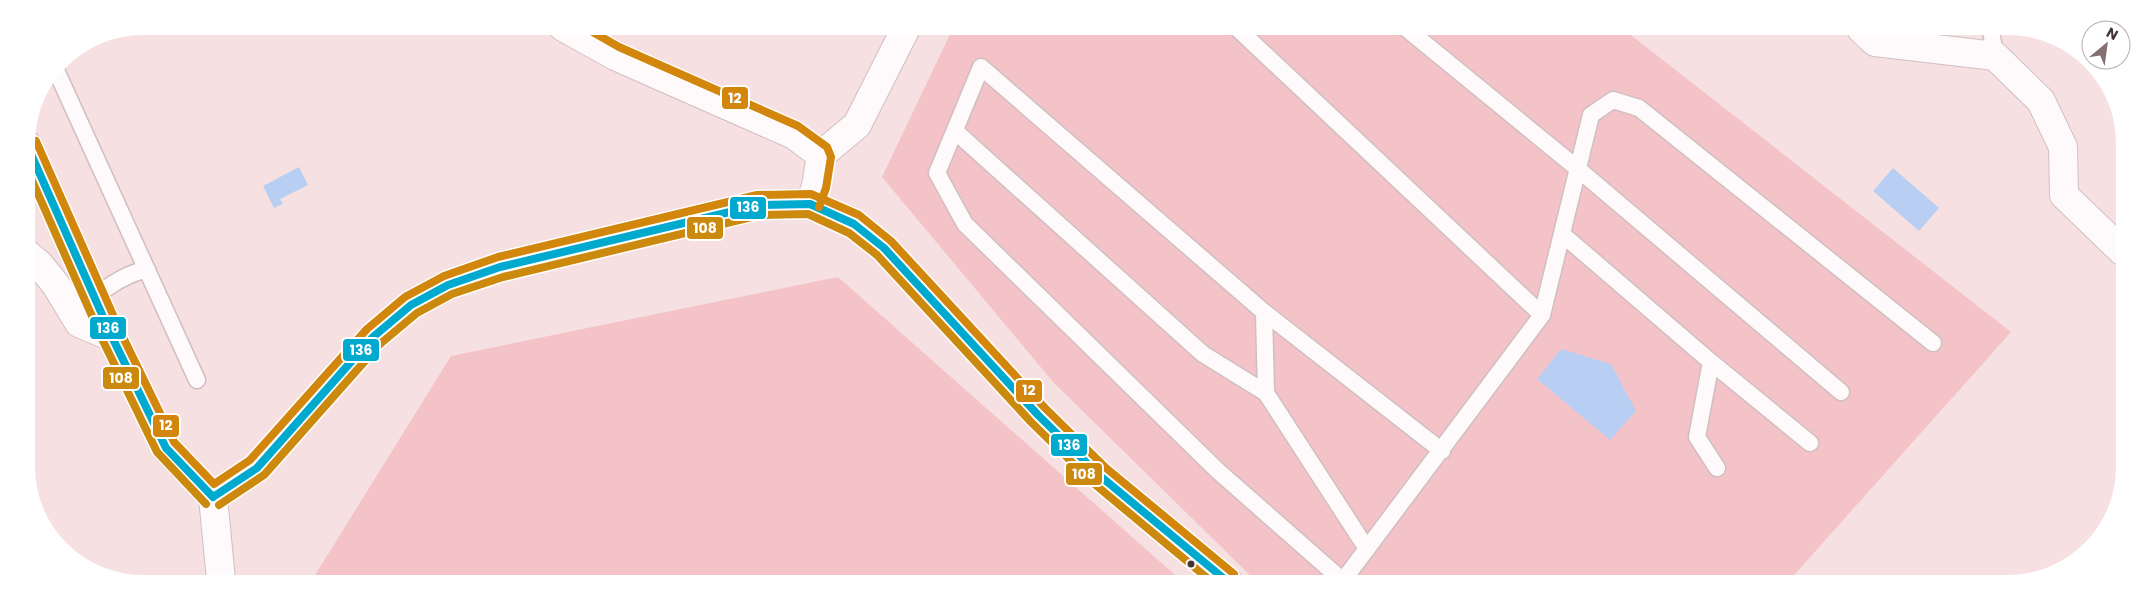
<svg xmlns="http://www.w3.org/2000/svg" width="2151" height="610" font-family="Poppins,sans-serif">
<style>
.green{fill:#f3c3c8}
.water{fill:#b8cff3}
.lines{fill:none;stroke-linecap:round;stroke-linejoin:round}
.service-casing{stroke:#d1bfc0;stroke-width:19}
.minor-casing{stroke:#d1bfc0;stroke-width:30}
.service{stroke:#fefafb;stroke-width:16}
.minor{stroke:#fefafb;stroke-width:28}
.bus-1-casing{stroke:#fff;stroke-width:11}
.bus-2-casing{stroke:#fff;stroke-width:11}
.bus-3-casing{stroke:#fff;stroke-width:11}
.bus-1{stroke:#00a9ce;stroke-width:8}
.bus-2{stroke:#cb8a0d;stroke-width:8}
.bus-3{stroke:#d2860b;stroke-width:8}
.bus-dot{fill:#463435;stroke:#fff;stroke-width:2}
.line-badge{stroke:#fff;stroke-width:2}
.badge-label{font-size:14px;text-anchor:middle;font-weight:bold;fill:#fff}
</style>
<rect width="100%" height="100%" fill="#f6e0e2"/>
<path class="green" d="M 953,28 L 1623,29 L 2011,332 L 1787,583 L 1257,582 L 1054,383 L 882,177 Z
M 838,277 L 1183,582 L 312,580 L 451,356 Z"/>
<path class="water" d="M 299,167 L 308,185 L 280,199 L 283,204 L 274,208 L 263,186 Z
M 1893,168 L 1939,208 L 1919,231 L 1873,191 Z
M 1561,349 L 1611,364 L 1636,411 L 1610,440 L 1537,379 Z"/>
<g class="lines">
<g class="service-casing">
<path id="service" d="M 1238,29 L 1542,315
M 1407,29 L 1578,169 L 1841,392
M 1991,30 L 1995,56
M 55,68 L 197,380
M 955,131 L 1203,354 L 1266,393 L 1367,549
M 1562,234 L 1711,362 L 1697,437 L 1717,468
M 94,298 C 110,284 127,274 147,269
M 1264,312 L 1266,393
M 1711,362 L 1810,443
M 1343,581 L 1218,471 L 965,224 L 937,173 L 981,67 L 1264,312 L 1442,451
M 1342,582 L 1542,315 L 1591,115 L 1613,100 L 1639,108 L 1933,343"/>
</g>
<g class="minor-casing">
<path id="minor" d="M 563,27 L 615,56 L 794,135 L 821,155
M 1862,30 L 1875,42 L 1995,56 L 2041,101 L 2063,147 L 2064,195 L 2122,251
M 27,145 L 112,337 L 166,448 L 213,497 L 221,580
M 810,204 L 816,186 L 821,155 L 857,125 L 906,28
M 27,254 L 39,264 L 56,285 L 79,323 L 112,337
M 213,497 L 257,468 L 373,337 L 411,305 L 448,285 L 500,267 L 759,205 L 810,204 L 854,224 L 884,248 L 1038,415 L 1099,475 L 1228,582"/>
</g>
<use href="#service" class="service"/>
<use href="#minor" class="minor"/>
<g class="bus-1-casing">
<path id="bus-1" d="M 27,145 L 112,337 L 166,448 L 213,497
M 213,497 L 257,468 L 373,337 L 411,305 L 448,285 L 500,267 L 759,205 L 810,204 L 854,224 L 884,248 L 1038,415 L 1099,475 L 1228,582"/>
</g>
<g class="bus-2-casing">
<path id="bus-2" d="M 27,169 L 103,341 L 157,452 L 206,504
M 219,505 L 264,475 L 380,344 L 417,313 L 452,294 L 503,277 L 760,215 L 808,214 L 849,233 L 877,255 L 1031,422 L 1092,482 L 1212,582"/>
</g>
<g class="bus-3-casing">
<path id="bus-3" d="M 584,27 L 619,47 L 798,126 L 827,147 L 831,157 L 826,188 L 819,207
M 36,141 L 121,333 L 174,442 L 214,484 L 250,460 L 367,329 L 405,297 L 444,276 L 498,257 L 757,195 L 811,194 L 859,215 L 891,241 L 1045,408 L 1106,468 L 1234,574"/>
</g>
<use href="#bus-1" class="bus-1"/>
<use href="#bus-2" class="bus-2"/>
<use href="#bus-3" class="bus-3"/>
</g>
<circle class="bus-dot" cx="1191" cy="564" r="4.5"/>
<path d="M0 0H2151V610H0ZM143 35H2008A108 108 0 0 1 2116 143V467A108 108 0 0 1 2008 575H143A108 108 0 0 1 35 467V143A108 108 0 0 1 143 35Z" fill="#fff" fill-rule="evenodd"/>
<g class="line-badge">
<rect x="721" y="86" width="28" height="24" rx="5" fill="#d2860b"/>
<rect x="729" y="196" width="38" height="24" rx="5" fill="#00a9ce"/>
<rect x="686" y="216" width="38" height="24" rx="5" fill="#cb8a0d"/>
<rect x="89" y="316" width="38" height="24" rx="5" fill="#00a9ce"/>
<rect x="342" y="338" width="38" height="24" rx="5" fill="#00a9ce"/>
<rect x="102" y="366" width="38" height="24" rx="5" fill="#cb8a0d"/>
<rect x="1015" y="379" width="28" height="24" rx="5" fill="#d2860b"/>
<rect x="152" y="414" width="28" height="24" rx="5" fill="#d2860b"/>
<rect x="1050" y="433" width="38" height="24" rx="5" fill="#00a9ce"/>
<rect x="1065" y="462" width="38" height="24" rx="5" fill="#cb8a0d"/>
</g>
<g class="badge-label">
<text x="735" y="103">12</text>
<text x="748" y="212">136</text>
<text x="705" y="233">108</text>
<text x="108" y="333">136</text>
<text x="361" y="355">136</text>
<text x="121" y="383">108</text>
<text x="1029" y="395">12</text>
<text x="166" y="430">12</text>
<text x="1069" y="450">136</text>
<text x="1084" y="479">108</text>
</g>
<g transform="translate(2106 45) rotate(29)"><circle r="24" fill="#ffffff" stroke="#b5aeae"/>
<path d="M0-4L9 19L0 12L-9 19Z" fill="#847072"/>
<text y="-8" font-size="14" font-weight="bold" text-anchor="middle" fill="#463435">N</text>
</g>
</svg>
